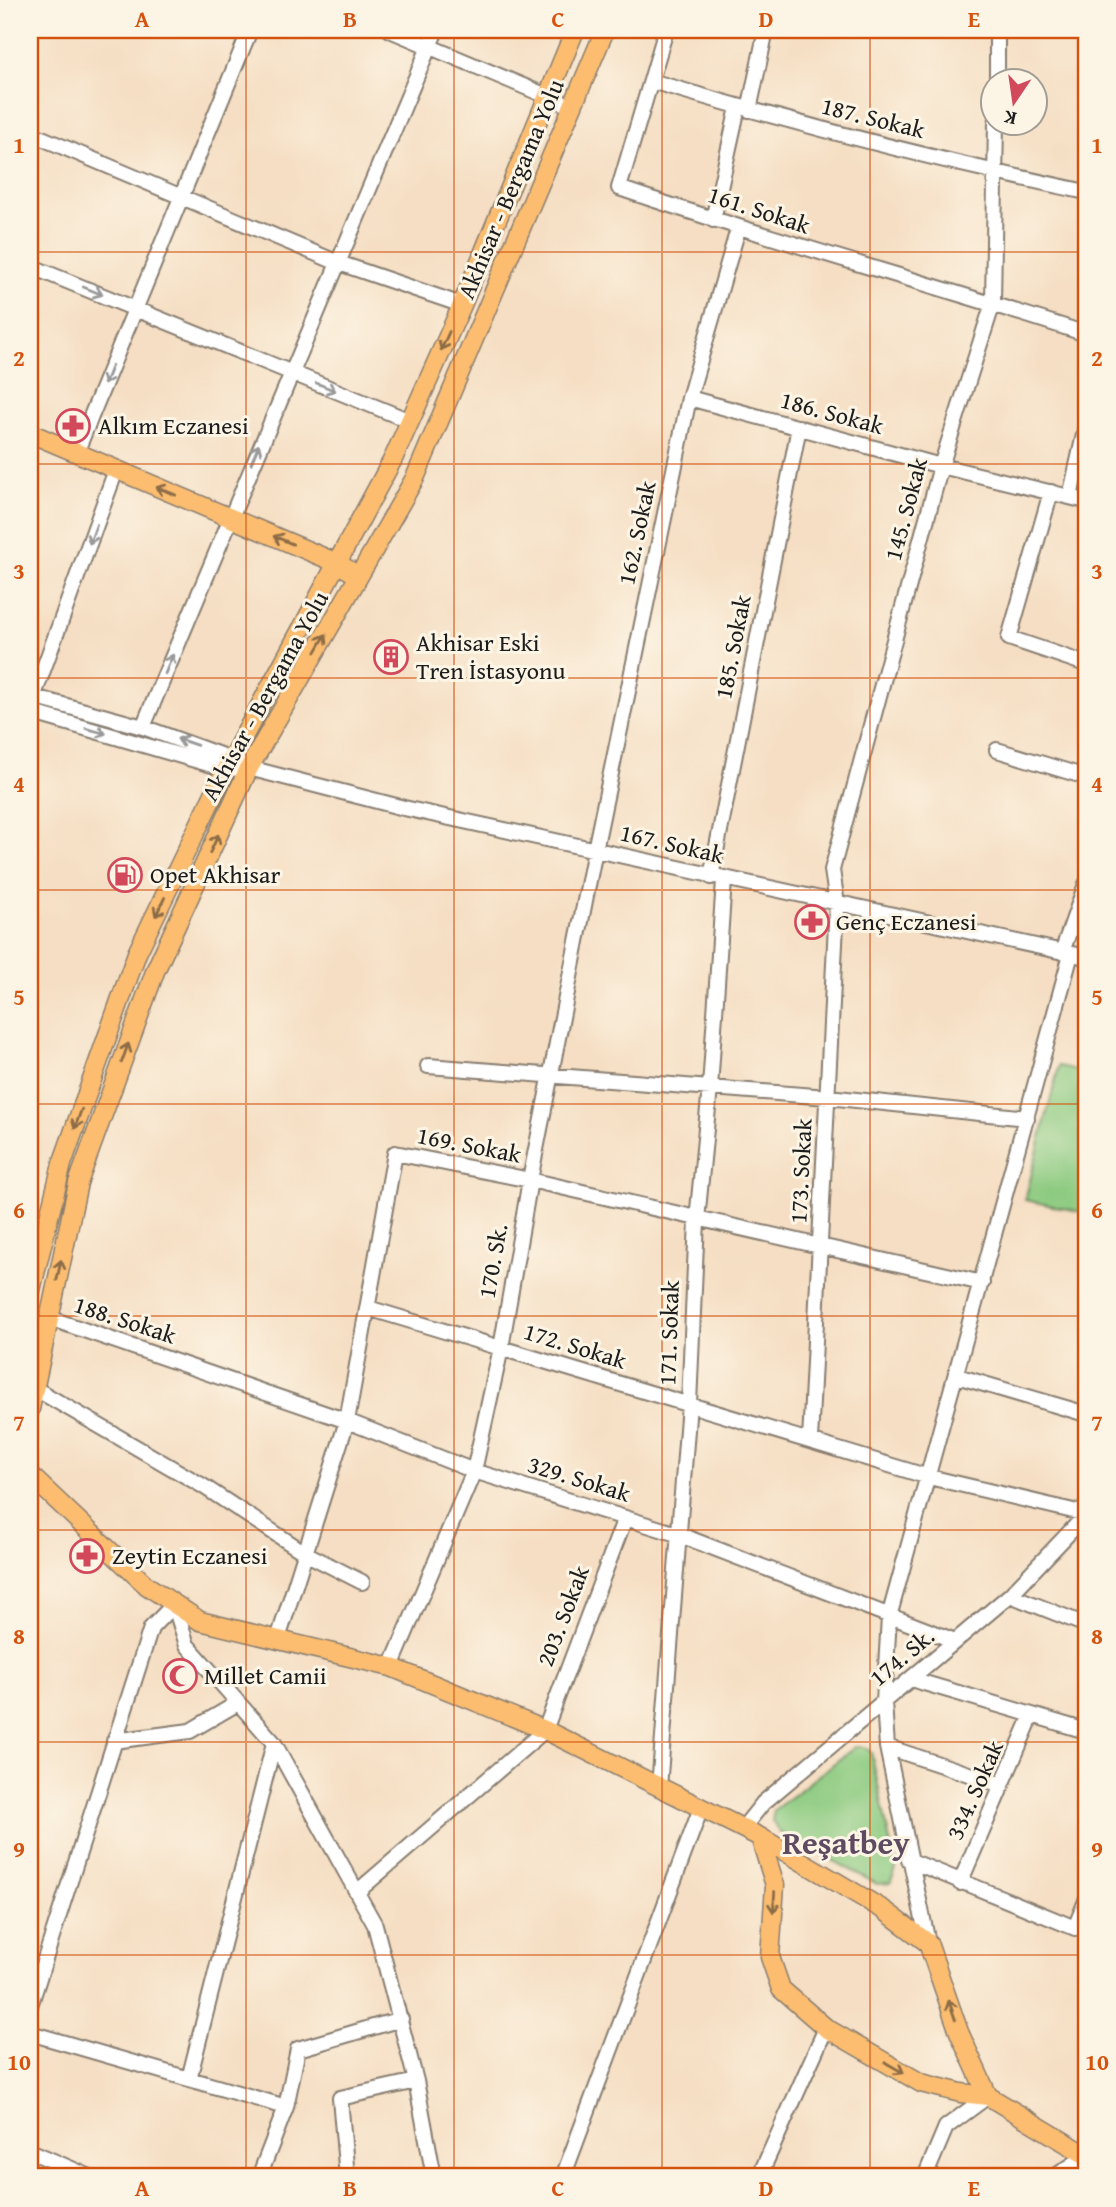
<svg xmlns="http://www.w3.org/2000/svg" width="1116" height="2207" font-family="'Gentium Book Plus',serif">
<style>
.green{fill:#8cca80;stroke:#54734e;stroke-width:2}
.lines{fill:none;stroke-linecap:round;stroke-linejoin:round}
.minor-casing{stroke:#887d70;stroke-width:18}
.major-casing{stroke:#887d70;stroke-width:21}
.minor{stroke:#fff;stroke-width:14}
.major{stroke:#fcbd6f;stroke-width:18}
.oneway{stroke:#999}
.oneway2{stroke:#8c6c46}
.grid{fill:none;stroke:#d4530e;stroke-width:2;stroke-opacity:0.55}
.labels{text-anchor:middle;stroke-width:6;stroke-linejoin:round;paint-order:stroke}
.street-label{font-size:24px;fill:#1c1c1c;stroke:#fcf5e5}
.poi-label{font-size:24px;fill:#1c1c1c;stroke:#fcf5e5;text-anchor:start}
.district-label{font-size:32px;font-weight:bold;fill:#5e4b61;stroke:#fcf5e5}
.neatline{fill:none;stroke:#d4530e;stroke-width:2.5}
.grid-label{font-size:23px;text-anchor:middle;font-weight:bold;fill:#d4530e}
</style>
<rect width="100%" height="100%" fill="#fcf5e5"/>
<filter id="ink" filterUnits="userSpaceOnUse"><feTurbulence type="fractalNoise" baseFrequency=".0143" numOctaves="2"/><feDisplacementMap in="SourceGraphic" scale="14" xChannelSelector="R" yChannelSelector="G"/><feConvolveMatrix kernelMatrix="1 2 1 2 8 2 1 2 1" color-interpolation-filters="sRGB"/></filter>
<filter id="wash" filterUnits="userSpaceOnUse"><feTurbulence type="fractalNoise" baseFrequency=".00686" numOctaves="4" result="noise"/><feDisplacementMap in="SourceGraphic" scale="28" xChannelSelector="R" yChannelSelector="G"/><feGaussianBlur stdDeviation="1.57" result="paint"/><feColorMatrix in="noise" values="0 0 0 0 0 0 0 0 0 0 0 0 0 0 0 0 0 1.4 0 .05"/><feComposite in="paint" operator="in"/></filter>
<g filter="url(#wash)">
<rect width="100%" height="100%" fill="#f5dec3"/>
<path class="green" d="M 1059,1066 L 1086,1072 L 1086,1213 L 1025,1200 Z
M 855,1747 L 864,1747 L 871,1752 L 896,1870 L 890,1883 L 877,1884 L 779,1832 L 772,1821 L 774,1810 Z"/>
</g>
<g filter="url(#ink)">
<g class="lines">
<g class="minor-casing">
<path id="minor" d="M 390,30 L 573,107
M 666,30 L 619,188 C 773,241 931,283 1086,334
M 997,80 L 997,30
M 651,81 C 795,124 940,161 1086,192
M 749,110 L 766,30
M 30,133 L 336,262 L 462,305
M 713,220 L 738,107
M 30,266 L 410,421
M 689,398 L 941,466 L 1086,501
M 76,453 L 250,30
M 1051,492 L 1009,638 L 1086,664
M 1070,497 L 1086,426
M 30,696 L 143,727 L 239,762
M 30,706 L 116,470
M 30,712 L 226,769 L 249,768 L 404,808 L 1086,957
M 143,727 L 436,30
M 997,750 L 1086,777
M 711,877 L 799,427
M 1062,952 L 1086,884
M 428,1066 L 828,1097 L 1027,1118
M 368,1308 L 929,1477 L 1086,1514
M 49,1318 L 347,1421 L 474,1471 L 680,1535 L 955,1641
M 957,1376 L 1086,1414
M 34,1388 L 203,1486 L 305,1553 L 362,1582
M 810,1441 L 837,904 L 832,870 L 941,466 L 993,303 L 996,122
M 1010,1595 L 1086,1625
M 278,1639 L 347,1421 L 395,1153 L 530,1180 L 982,1283
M 391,1667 L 474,1471 L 501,1348 L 530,1180 L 595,850 L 689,398 L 738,229
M 911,1679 L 1086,1731
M 114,1741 L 190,1731 L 238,1703
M 887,1747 L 1002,1785
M 659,1788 L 689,1404 L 697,1220 L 710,1088 L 724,880
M 743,1828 L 763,1803 L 1010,1595 L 1086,1515
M 909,1860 L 1075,1928 L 1086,1901
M 960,1883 L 1032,1715
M 357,1892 L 545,1730 L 625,1518
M 928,1943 L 887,1747 L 884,1702 L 889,1617 L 1071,954
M 30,2006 L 151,1628 L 174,1604 L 187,1645 L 274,1743 L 375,1925 L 416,2081 L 434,2177
M 30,2033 L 286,2107
M 189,2079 L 274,1743
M 30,2151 L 90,2177
M 259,2177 L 286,2107 L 298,2049 L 401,2019
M 347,2177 L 340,2098 L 416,2081
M 563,2177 L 701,1808
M 759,2177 L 826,2028
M 925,2177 L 946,2127 L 988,2096
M 1054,2177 L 1086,2156"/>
</g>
<g class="major-casing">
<path id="major" d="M 30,433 L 337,563 L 359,576
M 30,1294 L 62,1164 L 137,953 L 226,769 L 393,459 L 462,305 L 575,30
M 30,1409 L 78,1183 L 156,969 L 249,768 L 415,478 L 605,30
M 30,1475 L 146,1585 L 200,1621 L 391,1667 L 545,1730 L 760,1837 L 884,1910 L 928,1943 L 959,2032 L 988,2096
M 760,1837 L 775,1885 L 770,1957 L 781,1989 L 826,2028 L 921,2083 L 961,2093 L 988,2096 L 1086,2155"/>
</g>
<use href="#minor" class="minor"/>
<use href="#major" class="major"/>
</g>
<defs><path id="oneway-shaft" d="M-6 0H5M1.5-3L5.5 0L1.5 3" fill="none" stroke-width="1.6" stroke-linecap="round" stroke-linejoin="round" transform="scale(1.75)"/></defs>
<g class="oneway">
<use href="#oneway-shaft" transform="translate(93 291) rotate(22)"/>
<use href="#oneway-shaft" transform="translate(108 375) rotate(112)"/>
<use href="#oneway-shaft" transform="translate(326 387) rotate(22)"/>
<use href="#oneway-shaft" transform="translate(255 454) rotate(-67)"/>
<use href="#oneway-shaft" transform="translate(93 534) rotate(110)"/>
<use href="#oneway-shaft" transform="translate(169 664) rotate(-68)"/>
<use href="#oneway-shaft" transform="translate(96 731) rotate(15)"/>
<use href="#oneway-shaft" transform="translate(187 742) rotate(-161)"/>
</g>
<g class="oneway2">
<use href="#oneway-shaft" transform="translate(445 341) rotate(114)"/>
<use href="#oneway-shaft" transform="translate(166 491) rotate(-157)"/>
<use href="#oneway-shaft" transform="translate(283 540) rotate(-157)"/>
<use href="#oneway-shaft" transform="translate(321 643) rotate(-60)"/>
<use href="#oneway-shaft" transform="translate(214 844) rotate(-65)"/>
<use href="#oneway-shaft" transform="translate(160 907) rotate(116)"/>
<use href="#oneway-shaft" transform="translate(125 1053) rotate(-70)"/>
<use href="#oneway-shaft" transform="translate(78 1119) rotate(110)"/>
<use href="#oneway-shaft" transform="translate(59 1270) rotate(-78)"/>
<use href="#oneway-shaft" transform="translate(774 1902) rotate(94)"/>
<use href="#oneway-shaft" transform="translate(952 2010) rotate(-109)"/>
<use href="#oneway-shaft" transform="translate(895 2068) rotate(30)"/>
</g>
</g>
<path class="grid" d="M 246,30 L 246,2177M 454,30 L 454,2177M 662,30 L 662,2177M 870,30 L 870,2177M 30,252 L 1086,252M 30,464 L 1086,464M 30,678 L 1086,678M 30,890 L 1086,890M 30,1104 L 1086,1104M 30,1316 L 1086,1316M 30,1530 L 1086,1530M 30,1742 L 1086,1742M 30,1955 L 1086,1955"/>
<defs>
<g id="pharmacy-ring" transform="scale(1.75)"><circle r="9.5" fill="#fcf5e5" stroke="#d1495b" stroke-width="1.5"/><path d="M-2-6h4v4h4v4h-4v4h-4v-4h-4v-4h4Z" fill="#d1495b"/></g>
<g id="building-ring" transform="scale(1.75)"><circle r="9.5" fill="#fcf5e5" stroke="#d1495b" stroke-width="1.5"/><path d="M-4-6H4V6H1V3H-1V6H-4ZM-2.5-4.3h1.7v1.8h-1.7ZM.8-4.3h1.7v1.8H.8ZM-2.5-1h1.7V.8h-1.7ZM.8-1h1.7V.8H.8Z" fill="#d1495b"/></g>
<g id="fuel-ring" transform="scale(1.75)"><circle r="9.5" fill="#fcf5e5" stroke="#d1495b" stroke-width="1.5"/><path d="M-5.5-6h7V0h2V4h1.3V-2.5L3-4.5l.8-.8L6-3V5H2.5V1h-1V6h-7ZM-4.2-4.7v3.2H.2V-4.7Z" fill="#d1495b"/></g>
<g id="mosque-ring" transform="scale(1.75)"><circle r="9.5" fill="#fcf5e5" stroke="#d1495b" stroke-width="1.5"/><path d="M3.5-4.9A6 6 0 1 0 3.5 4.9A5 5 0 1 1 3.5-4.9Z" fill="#d1495b"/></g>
</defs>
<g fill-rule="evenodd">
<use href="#pharmacy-ring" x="73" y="426"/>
<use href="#building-ring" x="391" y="657"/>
<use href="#fuel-ring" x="125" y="875"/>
<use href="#pharmacy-ring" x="812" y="922"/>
<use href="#pharmacy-ring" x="87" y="1556"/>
<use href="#mosque-ring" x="180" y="1676"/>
</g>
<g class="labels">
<g class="street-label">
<text transform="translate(873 118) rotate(14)" y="8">187. Sokak</text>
<text transform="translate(511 189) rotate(-67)" y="8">Akhisar - Bergama Yolu</text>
<text transform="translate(759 210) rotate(18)" y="8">161. Sokak</text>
<text transform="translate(832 413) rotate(15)" y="8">186. Sokak</text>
<text transform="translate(906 509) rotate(-75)" y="8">145. Sokak</text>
<text transform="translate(637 533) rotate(-78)" y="8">162. Sokak</text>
<text transform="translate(733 647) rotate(-79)" y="8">185. Sokak</text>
<text transform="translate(265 696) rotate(-61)" y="8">Akhisar - Bergama Yolu</text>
<text transform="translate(672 844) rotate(13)" y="8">167. Sokak</text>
<text transform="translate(469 1145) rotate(11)" y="8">169. Sokak</text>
<text transform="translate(801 1171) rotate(-87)" y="8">173. Sokak</text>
<text transform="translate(493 1261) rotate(-80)" y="8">170. Sk.</text>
<text transform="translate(125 1320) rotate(18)" y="8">188. Sokak</text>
<text transform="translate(669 1333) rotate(-88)" y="8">171. Sokak</text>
<text transform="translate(575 1346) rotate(17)" y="8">172. Sokak</text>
<text transform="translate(579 1479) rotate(17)" y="8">329. Sokak</text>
<text transform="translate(563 1616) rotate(-69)" y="8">203. Sokak</text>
<text transform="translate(902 1657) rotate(-40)" y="8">174. Sk.</text>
<text transform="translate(975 1790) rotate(-66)" y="8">334. Sokak</text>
</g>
<g class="poi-label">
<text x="98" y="434">Alkım Eczanesi</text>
<text x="416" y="651">Akhisar Eski<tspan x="416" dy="28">Tren İstasyonu</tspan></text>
<text x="150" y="883">Opet Akhisar</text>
<text x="836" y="930">Genç Eczanesi</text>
<text x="112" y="1564">Zeytin Eczanesi</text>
<text x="204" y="1684">Millet Camii</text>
</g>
<g class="district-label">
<text x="846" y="1854">Reşatbey</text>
</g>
</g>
<rect width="1116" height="2207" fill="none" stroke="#fcf5e5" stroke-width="77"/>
<g transform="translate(1014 102) rotate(193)"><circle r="33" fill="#fcf5e5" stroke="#a29e95" stroke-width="2"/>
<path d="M0-5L12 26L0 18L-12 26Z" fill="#d1495b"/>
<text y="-10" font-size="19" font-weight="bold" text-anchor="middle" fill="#1c1c1c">K</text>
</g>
<rect x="38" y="38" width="1040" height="2130" class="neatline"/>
<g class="grid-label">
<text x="142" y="27">A</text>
<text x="350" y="27">B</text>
<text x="558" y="27">C</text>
<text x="766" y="27">D</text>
<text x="974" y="27">E</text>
<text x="19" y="153">1</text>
<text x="1097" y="153">1</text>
<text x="19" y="366">2</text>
<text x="1097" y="366">2</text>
<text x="19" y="579">3</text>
<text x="1097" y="579">3</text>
<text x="19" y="792">4</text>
<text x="1097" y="792">4</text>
<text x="19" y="1005">5</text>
<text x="1097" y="1005">5</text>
<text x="19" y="1218">6</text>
<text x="1097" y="1218">6</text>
<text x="19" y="1431">7</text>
<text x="1097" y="1431">7</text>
<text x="19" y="1644">8</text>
<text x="1097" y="1644">8</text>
<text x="19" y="1857">9</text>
<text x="1097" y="1857">9</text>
<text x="19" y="2070">10</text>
<text x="1097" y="2070">10</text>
<text x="142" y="2196">A</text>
<text x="350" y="2196">B</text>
<text x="558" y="2196">C</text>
<text x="766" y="2196">D</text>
<text x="974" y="2196">E</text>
</g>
</svg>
